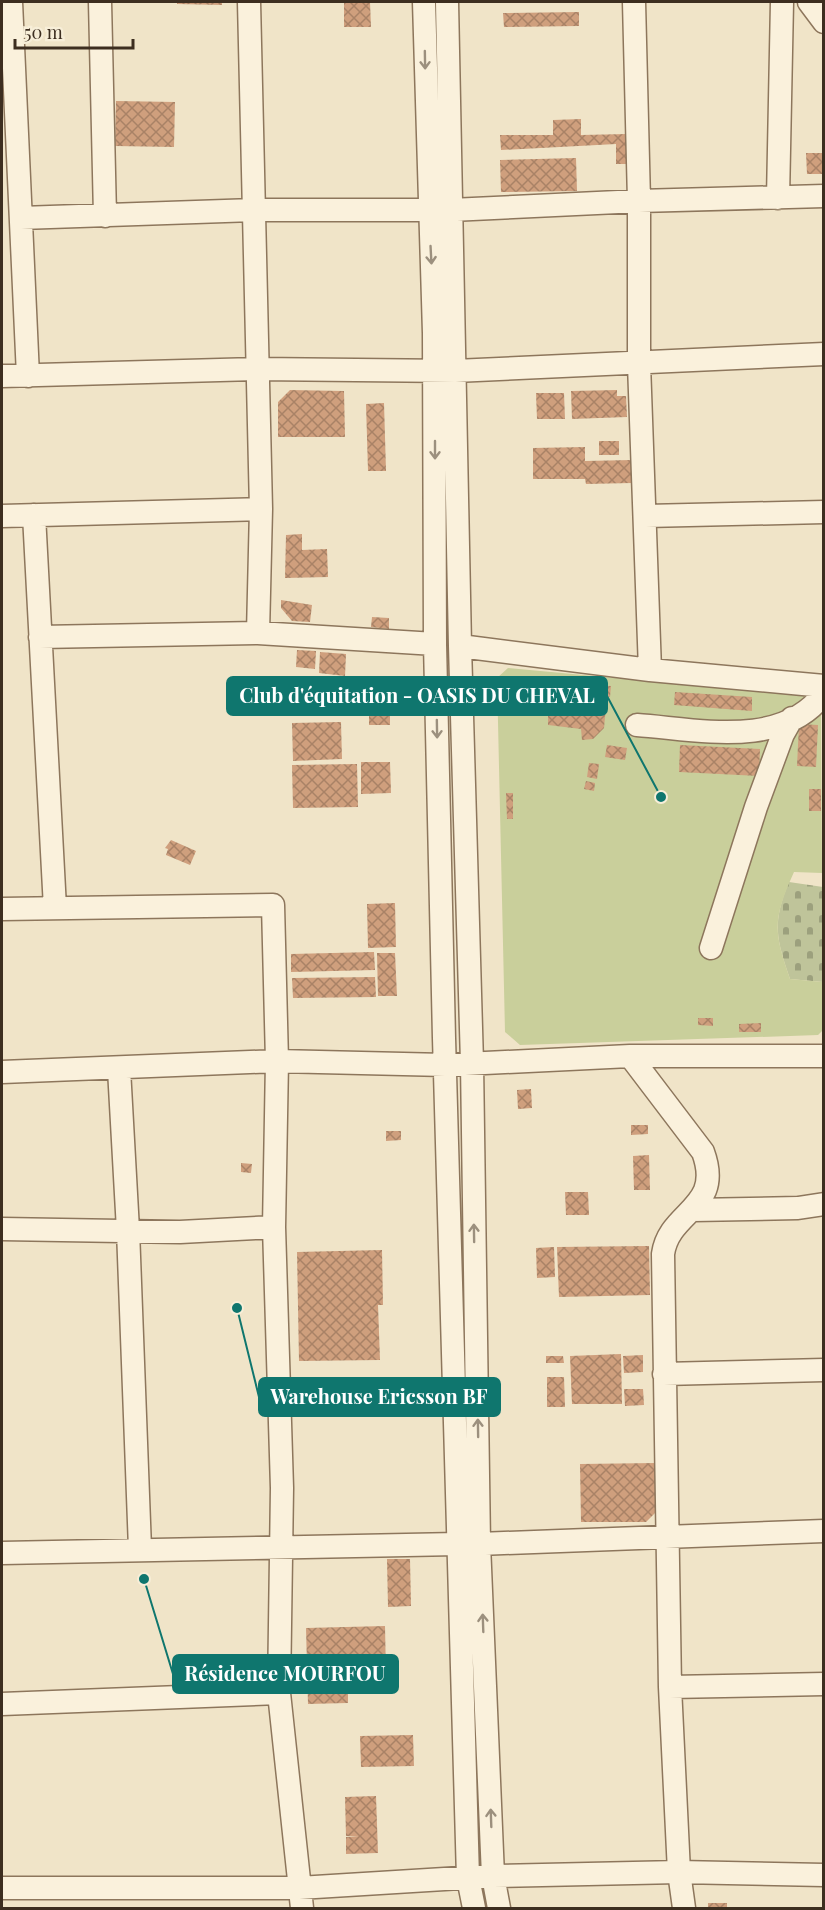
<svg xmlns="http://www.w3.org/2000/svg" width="825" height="1910" font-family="'Playfair Display',serif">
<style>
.cemetery{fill:url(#cemetery-stones)}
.pitch{fill:#c9cf9b}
.building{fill:url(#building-cross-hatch)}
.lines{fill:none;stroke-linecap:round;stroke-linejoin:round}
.minor-casing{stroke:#8d765c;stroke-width:25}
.minor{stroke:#faf1dc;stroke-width:22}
.oneway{stroke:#9c907e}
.leader{fill:none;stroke:#0f766e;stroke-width:2}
.callout-dot{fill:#0f766e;stroke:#f7eed8;stroke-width:2}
.callout{fill:#0f766e;stroke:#0f766e;stroke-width:2}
.callout-label{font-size:20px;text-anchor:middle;font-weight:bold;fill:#fff}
</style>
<defs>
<pattern id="cemetery-stones" width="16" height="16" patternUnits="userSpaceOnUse" patternTransform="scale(1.5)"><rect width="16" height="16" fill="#bfc49a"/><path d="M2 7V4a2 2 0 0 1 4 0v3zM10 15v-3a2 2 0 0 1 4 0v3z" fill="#9ca07d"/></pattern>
<pattern id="building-cross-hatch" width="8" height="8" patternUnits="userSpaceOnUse" patternTransform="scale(1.5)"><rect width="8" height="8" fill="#cf9f7d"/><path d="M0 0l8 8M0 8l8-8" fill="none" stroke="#a98266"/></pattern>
</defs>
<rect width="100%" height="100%" fill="#f0e4c8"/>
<path class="cemetery" d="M 789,882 L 823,887 L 823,982 L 790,979 C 776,939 772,922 789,882 Z"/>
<path class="pitch" d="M 508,668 L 810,696 L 821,710 L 822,873 L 794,872 C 773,919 773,930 790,979 L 823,982 L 823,1030 L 818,1035 L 520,1045 L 505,1032 L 497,678 Z"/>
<path class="building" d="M 177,2 L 222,2 L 222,5 L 177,4 Z
M 344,2 L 370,2 L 371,27 L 344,27 Z
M 579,12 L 579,26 L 504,27 L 503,13 Z
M 116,101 L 175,102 L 174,147 L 115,146 Z
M 581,119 L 581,135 L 627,134 L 628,164 L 616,164 L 616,144 L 501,150 L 500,135 L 553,135 L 553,120 Z
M 806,153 L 822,153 L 823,174 L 807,174 Z
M 576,158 L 577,191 L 501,192 L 500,160 Z
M 290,390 L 344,391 L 345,437 L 278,437 L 278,402 Z
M 617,390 L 617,396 L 626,396 L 627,417 L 572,419 L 571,391 Z
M 536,393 L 564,393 L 565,419 L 537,419 Z
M 384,403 L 386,471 L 368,471 L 366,404 Z
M 599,441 L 619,441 L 619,455 L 599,455 Z
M 585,447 L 585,461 L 632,460 L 632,483 L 586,484 L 585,479 L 533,479 L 533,448 Z
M 302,534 L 302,550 L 327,549 L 328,577 L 285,578 L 286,535 Z
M 281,600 L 312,605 L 310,622 L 292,621 L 281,608 Z
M 372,617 L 389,618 L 389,629 L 371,627 Z
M 297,650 L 316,651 L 315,669 L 296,667 Z
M 320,652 L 346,654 L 345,676 L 319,673 Z
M 576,684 L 611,686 L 610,697 L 607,697 L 604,728 L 593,739 L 582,740 L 581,729 L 548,725 L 548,705 L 578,705 Z
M 675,692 L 752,697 L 752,711 L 674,705 Z
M 369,715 L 390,715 L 390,725 L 369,725 Z
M 341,722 L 342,759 L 293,761 L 292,723 Z
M 799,724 L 818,725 L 816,767 L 797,766 Z
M 607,745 L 627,748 L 625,760 L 605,757 Z
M 680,745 L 760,749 L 759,776 L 679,772 Z
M 361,762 L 390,762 L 391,793 L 361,794 Z
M 589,763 L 599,764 L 597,779 L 587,777 Z
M 357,764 L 358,807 L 293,808 L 292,765 Z
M 586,781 L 595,783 L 594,791 L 584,789 Z
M 809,789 L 821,789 L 821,811 L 809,811 Z
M 506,793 L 513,793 L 513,819 L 507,819 Z
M 171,840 L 196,851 L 190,865 L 166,855 L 168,849 L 165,848 Z
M 395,903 L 396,947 L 368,948 L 367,904 Z
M 374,952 L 375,970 L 291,972 L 291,954 Z
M 377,953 L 395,953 L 397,996 L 378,996 Z
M 375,977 L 376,997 L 293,998 L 292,978 Z
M 698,1018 L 713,1018 L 713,1026 L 698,1025 Z
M 761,1023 L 761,1032 L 739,1032 L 739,1024 Z
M 531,1089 L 532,1108 L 518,1109 L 517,1090 Z
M 631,1125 L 648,1125 L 648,1134 L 631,1135 Z
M 386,1131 L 401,1131 L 401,1140 L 386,1141 Z
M 649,1155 L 650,1190 L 634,1190 L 633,1156 Z
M 241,1163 L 252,1164 L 251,1173 L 241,1172 Z
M 565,1192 L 588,1192 L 589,1215 L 566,1215 Z
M 649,1246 L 650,1295 L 559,1297 L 557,1247 Z
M 554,1247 L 555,1277 L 537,1278 L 536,1248 Z
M 382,1250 L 383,1305 L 378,1305 L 380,1360 L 299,1361 L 297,1252 Z
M 621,1354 L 622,1404 L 572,1404 L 570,1356 Z
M 643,1355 L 643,1372 L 624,1373 L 623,1356 Z
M 546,1356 L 563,1356 L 564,1363 L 546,1363 Z
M 547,1377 L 564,1377 L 565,1407 L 547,1407 Z
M 624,1389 L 643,1389 L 644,1405 L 625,1406 Z
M 656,1463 L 657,1511 L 646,1522 L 581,1522 L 580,1464 Z
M 387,1559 L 410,1559 L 411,1606 L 388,1607 Z
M 385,1626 L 386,1675 L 376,1675 L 377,1690 L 348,1690 L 348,1703 L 308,1704 L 306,1628 Z
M 413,1735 L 414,1766 L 361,1767 L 360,1736 Z
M 376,1796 L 378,1853 L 346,1854 L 346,1837 L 359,1836 L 346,1836 L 345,1797 Z
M 708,1903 L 727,1903 L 727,1908 L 708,1908 Z"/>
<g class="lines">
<g class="minor-casing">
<path id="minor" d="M 11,2 L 28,376
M 100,2 L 105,216
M 249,2 L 261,509 L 258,633
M 424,2 L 434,333 L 435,644 L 444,1038 L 468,1878 L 474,1908
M 447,2 L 460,646 L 472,1063 L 479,1544 L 493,1876 L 499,1908
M 634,2 L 639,201 L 639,364 L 650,670
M 809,2 L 824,22
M 778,198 L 782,2
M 451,210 L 639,201 L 824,196
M 21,218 L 254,210 L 429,210
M 2,376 L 257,369 L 455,371 L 824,354
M 34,515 L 55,908
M 2,516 L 261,509
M 646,516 L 824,512
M 40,637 L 258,633 L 435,644
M 460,646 L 650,670 L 824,686
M 637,725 C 696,729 783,750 824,693
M 2,909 L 273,905 L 277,1061 L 274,1227 L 282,1488 L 279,1693 L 302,1908
M 711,948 L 756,807 L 783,734 L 792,718
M 630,1056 L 703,1152 C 724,1209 669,1210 663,1254 L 670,1687 L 679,1872 L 684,1908
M 119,1069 L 128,1230 L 140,1549
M 2,1072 L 277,1061 L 445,1065 L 630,1056 L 824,1056
M 693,1210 L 798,1208 L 824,1204
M 2,1229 L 180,1232 L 274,1227
M 664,1374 L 824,1370
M 479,1544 L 824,1531
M 2,1553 L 457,1544
M 670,1687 L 824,1684
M 2,1704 L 279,1693
M 2,1888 L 299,1888 L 493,1876 L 679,1872 L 824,1875"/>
</g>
<use href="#minor" class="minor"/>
</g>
<defs><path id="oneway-shaft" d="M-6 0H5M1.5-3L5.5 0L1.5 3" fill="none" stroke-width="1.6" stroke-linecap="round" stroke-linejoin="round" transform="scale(1.5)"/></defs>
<g class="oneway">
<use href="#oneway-shaft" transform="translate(425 60) rotate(89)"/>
<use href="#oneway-shaft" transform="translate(431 255) rotate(87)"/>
<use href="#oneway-shaft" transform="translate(435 450) rotate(90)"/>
<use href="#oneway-shaft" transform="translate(437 729) rotate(89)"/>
<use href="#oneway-shaft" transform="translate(474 1233) rotate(-91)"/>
<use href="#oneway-shaft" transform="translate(478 1428) rotate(-91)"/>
<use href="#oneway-shaft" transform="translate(483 1623) rotate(-92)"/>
<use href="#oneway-shaft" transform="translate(491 1818) rotate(-92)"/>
</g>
<path class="leader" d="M661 797L607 696M237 1308L259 1397M144 1579L173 1674"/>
<g class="callout-dot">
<circle cx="661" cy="797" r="6"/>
<circle cx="237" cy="1308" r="6"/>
<circle cx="144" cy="1579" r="6"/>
</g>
<g class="callout">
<rect x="227" y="677" width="380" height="38" rx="6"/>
<rect x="259" y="1378" width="241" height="38" rx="6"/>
<rect x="173" y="1655" width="225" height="38" rx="6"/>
</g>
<g class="callout-label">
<text x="417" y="703">Club d'équitation - OASIS DU CHEVAL</text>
<text x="379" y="1404">Warehouse Ericsson BF</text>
<text x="285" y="1681">Résidence MOURFOU</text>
</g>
<rect width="825" height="1910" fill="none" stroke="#3d2e20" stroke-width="6"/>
<path d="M15 39v9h118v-9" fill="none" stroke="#3d2e20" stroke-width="3"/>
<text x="24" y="39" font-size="18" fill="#3d2e20" stroke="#f7eed8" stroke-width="4.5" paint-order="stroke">50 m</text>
</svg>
